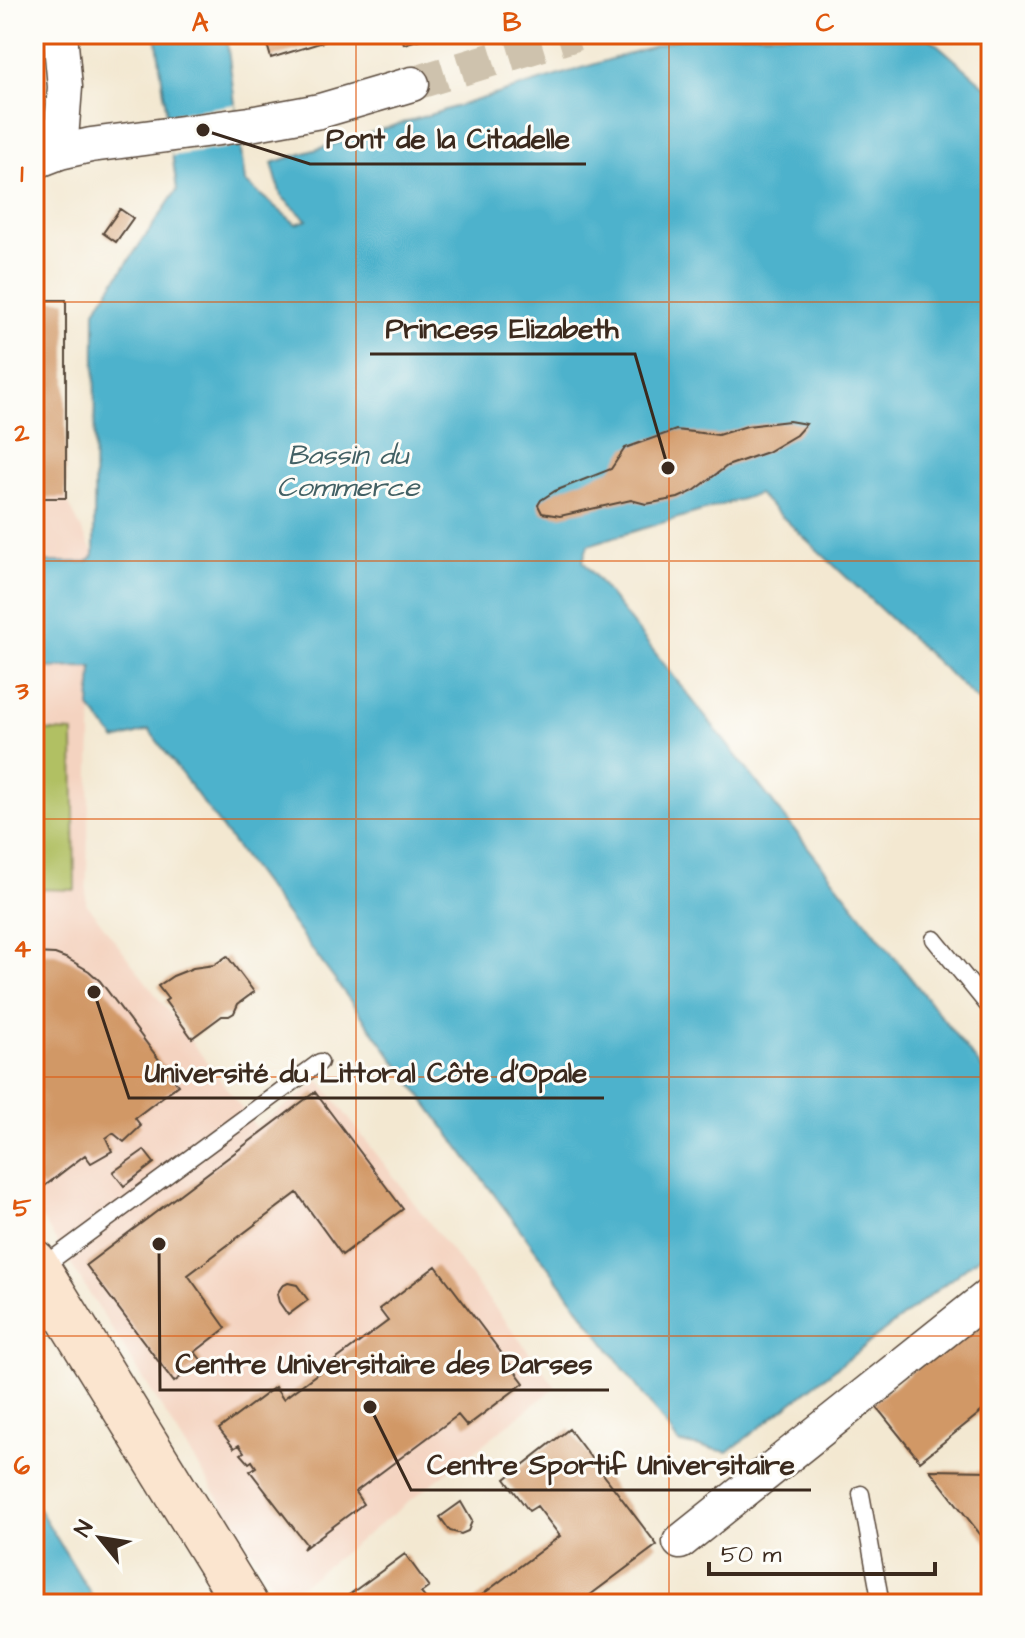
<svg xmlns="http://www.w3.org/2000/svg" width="1025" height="1638" font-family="'Architects Daughter',sans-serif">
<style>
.built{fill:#f4d3c0}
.green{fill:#b1c063;stroke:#767540;stroke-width:2}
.water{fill:#4db2cc;stroke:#446e75;stroke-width:2}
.pier{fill:#f3e8d1}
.building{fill:#d19866}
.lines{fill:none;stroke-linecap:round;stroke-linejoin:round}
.street-tunnel{stroke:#cec2ad;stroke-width:34;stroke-dasharray:34 17;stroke-linecap:butt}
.lane-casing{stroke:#574639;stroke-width:19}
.street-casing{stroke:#574639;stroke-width:37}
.secondary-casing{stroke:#574639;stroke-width:47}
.lane{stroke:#fff;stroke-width:16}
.street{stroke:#fff;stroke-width:34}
.secondary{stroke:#fbe5cf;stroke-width:44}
.grid{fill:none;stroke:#df570d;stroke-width:2;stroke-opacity:0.55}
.labels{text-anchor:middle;stroke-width:6;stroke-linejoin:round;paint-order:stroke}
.water-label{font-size:28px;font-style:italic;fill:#426064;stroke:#fdfcf7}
.leader{fill:none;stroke:#3b2a1e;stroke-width:3}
.callout-dot{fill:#3b2a1e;stroke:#fdfcf7;stroke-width:3}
.callout-label{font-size:28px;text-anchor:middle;font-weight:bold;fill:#3b2a1e;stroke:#fdfcf7;stroke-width:6;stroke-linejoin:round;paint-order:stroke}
.neatline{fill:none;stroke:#df570d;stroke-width:3}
.grid-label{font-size:26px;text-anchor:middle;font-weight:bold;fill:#df570d}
</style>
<rect width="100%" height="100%" fill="#fdfcf7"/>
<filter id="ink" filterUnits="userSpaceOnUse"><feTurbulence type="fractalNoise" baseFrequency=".0125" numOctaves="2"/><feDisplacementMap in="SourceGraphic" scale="16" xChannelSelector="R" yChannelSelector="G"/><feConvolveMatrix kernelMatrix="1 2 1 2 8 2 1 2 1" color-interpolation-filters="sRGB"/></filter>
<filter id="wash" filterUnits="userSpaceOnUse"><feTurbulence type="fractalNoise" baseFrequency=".006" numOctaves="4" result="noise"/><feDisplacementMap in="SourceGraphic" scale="32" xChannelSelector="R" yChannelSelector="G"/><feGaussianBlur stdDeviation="1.8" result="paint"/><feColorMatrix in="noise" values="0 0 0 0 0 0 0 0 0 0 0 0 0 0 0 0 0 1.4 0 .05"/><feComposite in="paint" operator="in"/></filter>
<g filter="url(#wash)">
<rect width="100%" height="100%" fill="#f3e8d1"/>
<path class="built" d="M 34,300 L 66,300 L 66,498 L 94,555 L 93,667 L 86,903 L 256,1127 L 320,1081 L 556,1387 L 283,1600 L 34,1206 Z"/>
<path class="green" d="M 34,730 L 73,732 L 75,890 L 34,889 Z"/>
<path class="water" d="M 156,34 L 226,34 L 245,182 L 296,224 L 307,220 L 281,196 L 272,163 L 693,34 L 925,34 L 991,91 L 991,713 L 758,494 L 588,545 L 583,561 L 991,1080 L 991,1248 L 728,1452 L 679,1443 L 149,730 L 116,740 L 90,708 L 92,667 L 34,668 L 34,562 L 85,562 L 90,560 L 94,555 L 95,310 L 177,190 Z
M 34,1501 L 97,1604 L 34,1604 Z"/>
<path class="pier" d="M 235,104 L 240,146 L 172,156 L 166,115 Z"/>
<g id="blocks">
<path class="building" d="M 264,34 L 346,34 L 346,35 L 271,58 Z
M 401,34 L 434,34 L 434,35 L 404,44 Z
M 120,209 L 133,218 L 116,242 L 103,233 Z
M 34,300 L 66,300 L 66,498 L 34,498 Z
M 789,421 L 806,424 L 796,435 L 767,452 L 727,466 L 694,491 L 678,498 L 646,504 L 631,500 L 560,516 L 542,513 L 538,505 L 541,500 L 555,491 L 611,469 L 625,448 L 676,430 L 718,435 L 747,426 Z
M 34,953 L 55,954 L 68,959 L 89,971 L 100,981 L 178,1085 L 135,1118 L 141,1126 L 124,1142 L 113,1133 L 106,1138 L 112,1151 L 91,1163 L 85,1155 L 42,1188 L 34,1177 Z
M 227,956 L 254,992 L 238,1004 L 234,1013 L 229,1016 L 222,1016 L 192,1038 L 165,1001 L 168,999 L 158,986 L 173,976 L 193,968 L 214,965 Z
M 315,1092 L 403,1209 L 342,1255 L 297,1193 L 188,1275 L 226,1328 L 195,1352 L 202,1361 L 174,1382 L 86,1265 Z
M 144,1150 L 154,1163 L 124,1186 L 113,1172 Z
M 436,1266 L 524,1383 L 467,1426 L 458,1415 L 355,1492 L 363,1504 L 303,1549 L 306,1544 L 250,1471 L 256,1467 L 252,1461 L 249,1463 L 241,1454 L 244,1452 L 239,1445 L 234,1448 L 219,1429 L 275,1387 L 283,1399 L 388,1321 L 379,1309 Z
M 288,1283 L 297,1285 L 308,1300 L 288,1315 L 279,1302 L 277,1294 L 282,1286 Z
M 991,1308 L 991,1404 L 920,1461 L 873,1403 Z
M 569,1429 L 657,1545 L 578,1604 L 470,1604 L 560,1536 L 537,1506 L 529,1511 L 505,1479 Z
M 930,1470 L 991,1471 L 991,1548 Z
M 461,1502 L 472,1521 L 468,1531 L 461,1534 L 450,1531 L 440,1517 Z
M 405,1554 L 429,1587 L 421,1593 L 430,1604 L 341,1604 L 339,1602 Z"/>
</g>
</g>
<g filter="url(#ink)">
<use href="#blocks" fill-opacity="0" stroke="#574639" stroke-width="2"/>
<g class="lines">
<path class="street-tunnel" d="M 412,84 L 576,34"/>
<g class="lane-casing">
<path id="lane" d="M 934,939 L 991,1009
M 41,1268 L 320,1062
M 861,1494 L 881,1604"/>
</g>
<g class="street-casing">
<path id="street" d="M 60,152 L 65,87 L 60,34
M 34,162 L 60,152 L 91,145 L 250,124 L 320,111 L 412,84
M 680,1542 L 991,1294"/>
</g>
<g class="secondary-casing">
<path id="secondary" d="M 34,1262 L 245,1604"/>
</g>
<use href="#lane" class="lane"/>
<use href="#street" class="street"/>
<use href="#secondary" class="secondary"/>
</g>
</g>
<path class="grid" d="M 356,34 L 356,1604M 669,34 L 669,1604M 34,302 L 991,302M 34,561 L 991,561M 34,819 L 991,819M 34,1077 L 991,1077M 34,1336 L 991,1336"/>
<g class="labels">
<g class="water-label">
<text x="348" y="464">Bassin du<tspan x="348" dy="32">Commerce</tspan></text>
</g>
</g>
<path class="leader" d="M203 130L310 164H586M668 468L635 354H370M94 992L129 1098H604M159 1244L160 1390H609M370 1407L411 1490H811"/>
<g class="callout-dot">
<circle cx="203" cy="130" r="8"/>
<circle cx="668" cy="468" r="8"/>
<circle cx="94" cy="992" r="8"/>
<circle cx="159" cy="1244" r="8"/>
<circle cx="370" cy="1407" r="8"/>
</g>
<g class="callout-label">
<text x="448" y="148">Pont de la Citadelle</text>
<text x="502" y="338">Princess Elizabeth</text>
<text x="366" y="1082">Université du Littoral Côte d'Opale</text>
<text x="384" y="1373">Centre Universitaire des Darses</text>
<text x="611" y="1474">Centre Sportif Universitaire</text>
</g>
<rect width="1025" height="1638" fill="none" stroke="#fdfcf7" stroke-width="88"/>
<g transform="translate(100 1538) rotate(300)" stroke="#fdfcf7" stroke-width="6" paint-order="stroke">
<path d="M0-6L14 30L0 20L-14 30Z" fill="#3b2a1e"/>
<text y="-12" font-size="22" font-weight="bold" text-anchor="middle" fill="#3b2a1e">N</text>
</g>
<path d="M709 1562v12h226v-12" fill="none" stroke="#3b2a1e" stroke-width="4"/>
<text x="721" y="1562" font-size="24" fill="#3b2a1e" stroke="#fdfcf7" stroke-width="6" paint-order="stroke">50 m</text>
<rect x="44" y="44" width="937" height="1550" class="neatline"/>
<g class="grid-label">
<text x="200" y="31">A</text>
<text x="512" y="31">B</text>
<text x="825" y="31">C</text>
<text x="22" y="182">1</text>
<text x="22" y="441">2</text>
<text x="22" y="699">3</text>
<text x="22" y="957">4</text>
<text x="22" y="1216">5</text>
<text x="22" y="1474">6</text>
</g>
</svg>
